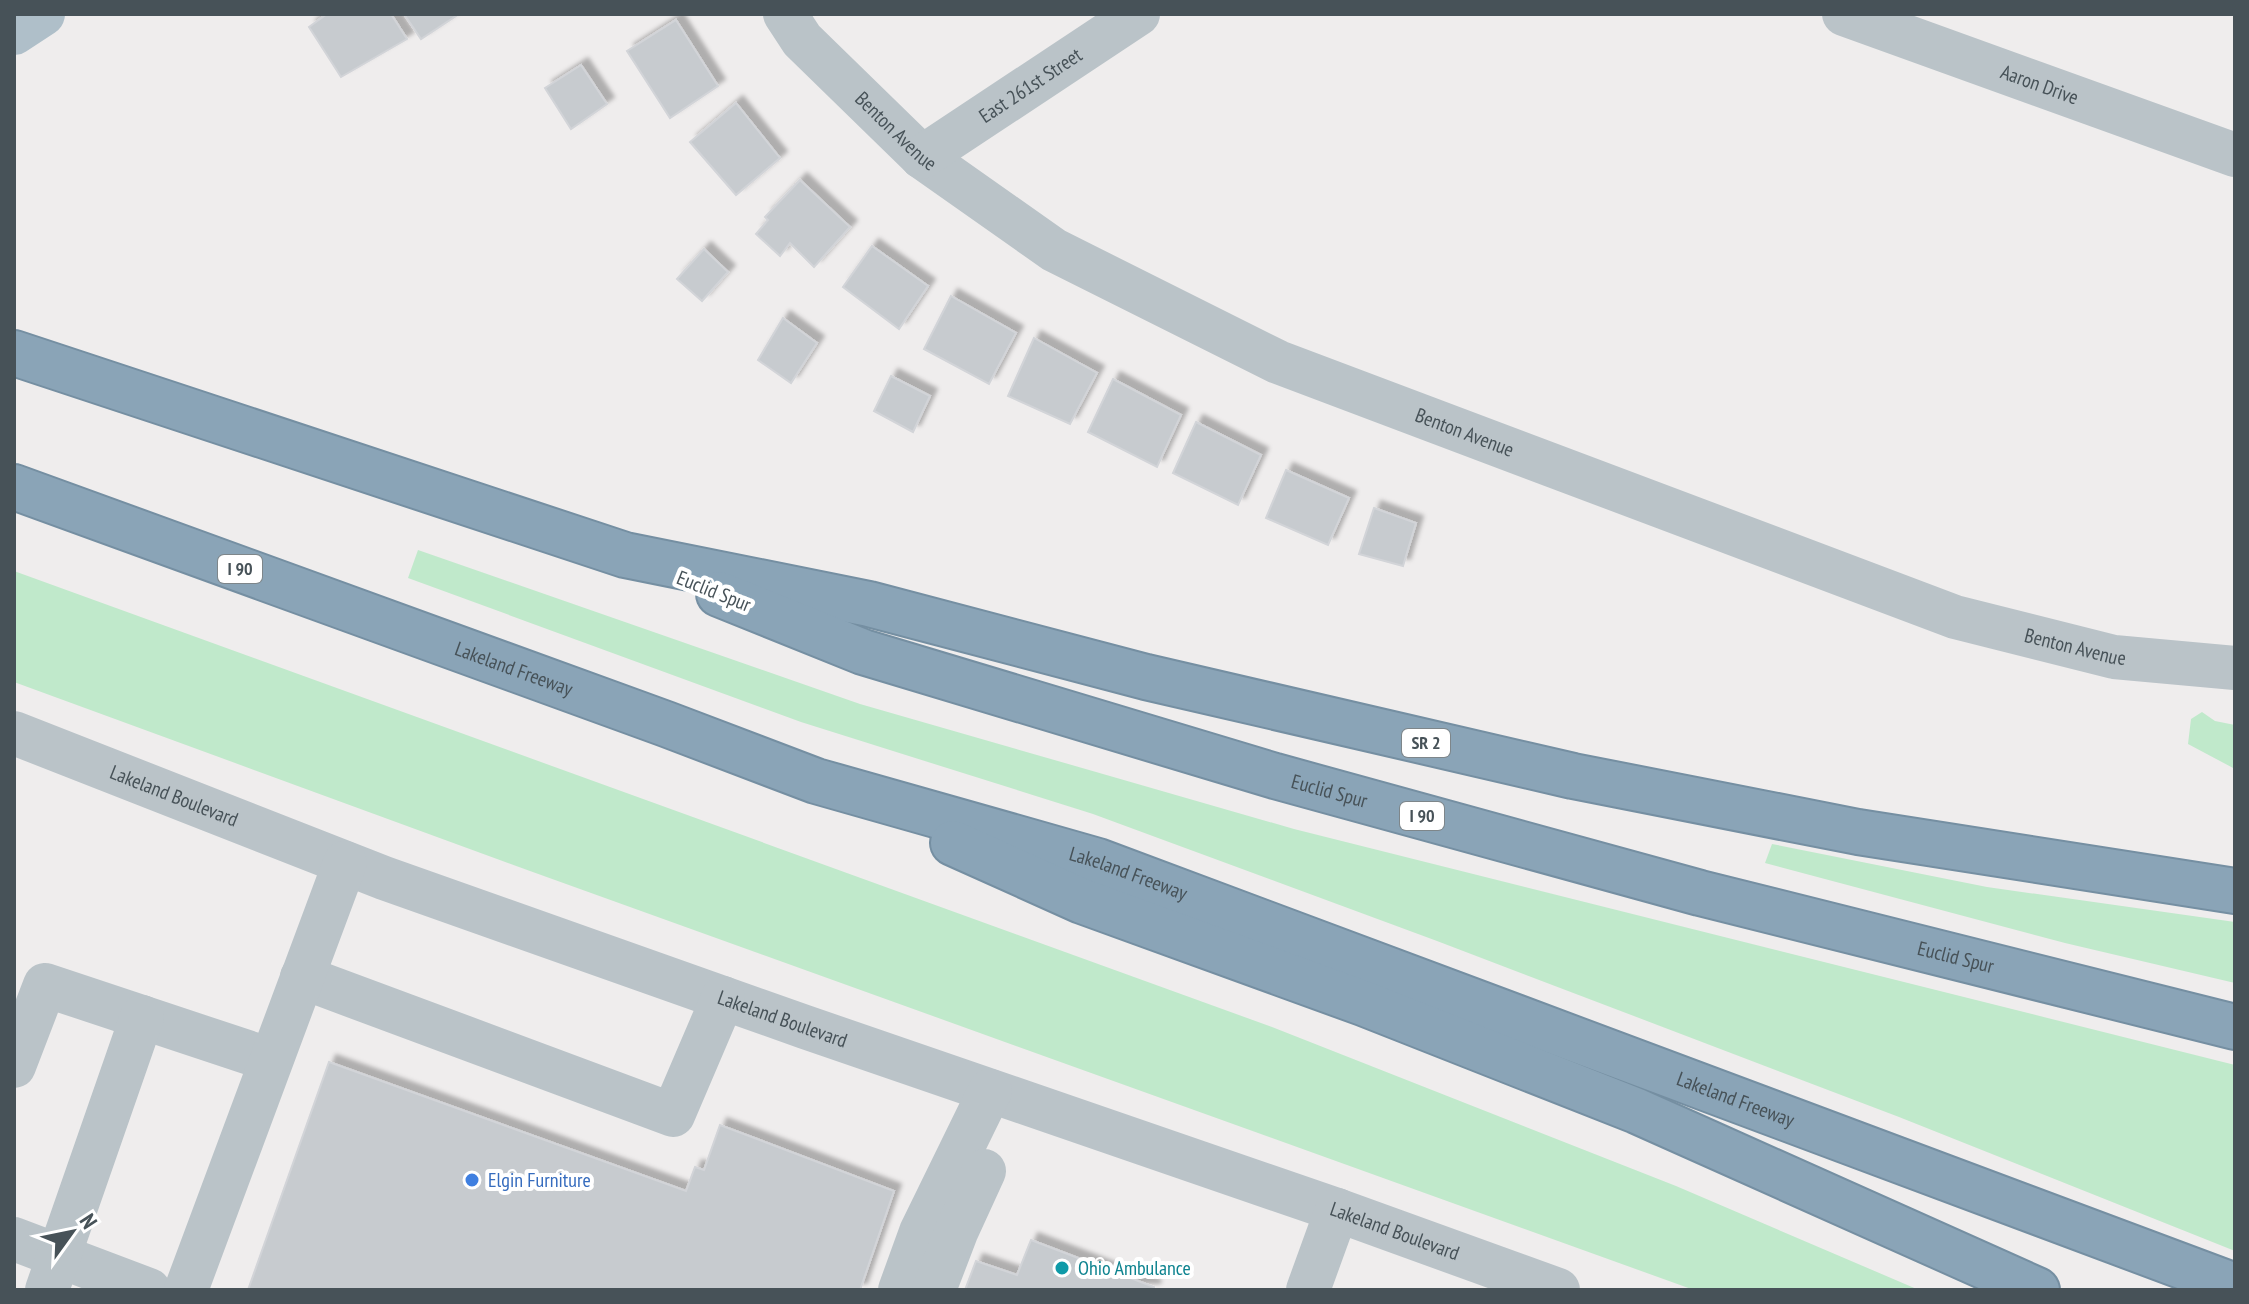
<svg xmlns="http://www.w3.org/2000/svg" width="2249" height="1304" font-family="'PT Sans Narrow',sans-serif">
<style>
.green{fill:#c0e9cb}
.building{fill:#c7cbcf;stroke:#d2d4d8;stroke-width:2;filter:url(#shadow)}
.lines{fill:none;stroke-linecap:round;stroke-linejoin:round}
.highway-casing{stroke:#758fa2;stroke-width:48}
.minor{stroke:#bac3c8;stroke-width:44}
.major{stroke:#afbfc9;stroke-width:44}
.highway{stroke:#8aa4b7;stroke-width:44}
.shop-dot{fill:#3f7fe0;stroke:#fff;stroke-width:3}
.culture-dot{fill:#0f9aa8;stroke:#fff;stroke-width:3}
.labels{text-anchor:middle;stroke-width:8;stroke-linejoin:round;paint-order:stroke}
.shield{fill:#fff;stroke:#7e868a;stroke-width:2}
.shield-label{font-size:18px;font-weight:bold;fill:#475258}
.street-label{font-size:20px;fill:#475258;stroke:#fff}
.shop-label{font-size:20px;fill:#366cbe;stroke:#fff;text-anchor:start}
.culture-label{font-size:20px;fill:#0d838f;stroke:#fff;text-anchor:start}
</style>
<defs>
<filter id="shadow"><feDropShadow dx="7" dy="-7" stdDeviation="2" flood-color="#0004"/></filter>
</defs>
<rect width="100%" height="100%" fill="#efeded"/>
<path class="green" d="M 418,550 L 860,704 L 1294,829 L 2235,1065 L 2235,1251 L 1899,1117 L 1437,941 L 1093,814 L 801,722 L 408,578 Z
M 14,571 L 1272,1027 L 1676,1186 L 1919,1290 L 1694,1290 L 530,871 L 14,682 Z
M 2202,712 L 2215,721 L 2235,725 L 2235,769 L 2188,744 L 2191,719 Z
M 1772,844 L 1987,887 L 2235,922 L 2235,983 L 2065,943 L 1765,863 Z"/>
<path class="building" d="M 327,14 L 391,14 L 407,39 L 341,77 L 309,27 Z
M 404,14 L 459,14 L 421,39 Z
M 676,20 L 718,86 L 670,118 L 627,51 Z
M 581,65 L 607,104 L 571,129 L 545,88 Z
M 736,103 L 780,158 L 736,195 L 690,142 Z
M 800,180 L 850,227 L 814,267 L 790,243 L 780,256 L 756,234 L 768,220 L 765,217 Z
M 872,246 L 928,286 L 899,329 L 843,287 Z
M 704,249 L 728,272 L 702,301 L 677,279 Z
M 951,296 L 1016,333 L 989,384 L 924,349 Z
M 783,318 L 817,343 L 791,383 L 758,360 Z
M 1034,338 L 1097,373 L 1070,424 L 1008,396 Z
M 891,376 L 930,396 L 913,432 L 874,411 Z
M 1113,379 L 1181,415 L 1157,467 L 1088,432 Z
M 1196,422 L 1261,455 L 1238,505 L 1173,473 Z
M 1286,470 L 1349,498 L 1328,545 L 1266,518 Z
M 1374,508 L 1416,523 L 1403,566 L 1359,554 Z
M 329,1062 L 686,1191 L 695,1167 L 704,1170 L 720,1125 L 894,1191 L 860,1290 L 248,1290 Z
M 1031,1240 L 1154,1287 L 1153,1290 L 965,1290 L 976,1261 L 1017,1275 Z"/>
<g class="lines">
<g class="highway-casing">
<g id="highway">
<path d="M 14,353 L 625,555 L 869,604 L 1146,677 L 1573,776 L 1858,832 L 2235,891"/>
<path id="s5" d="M 14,487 L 666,724 L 816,781 L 1098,861 L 2235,1286"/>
<path id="s6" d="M 719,594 L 863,652 L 1275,776 L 1700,893 L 2235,1027"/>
<path d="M 953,843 L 1082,901 L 1363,1003 L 1637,1111 L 2037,1290"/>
</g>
</g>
<g class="minor">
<path id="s1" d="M 785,14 L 802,40 L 922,157 L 1054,250 L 1278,362 L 1955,617 L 2114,657 L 2235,668"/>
<path id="s2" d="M 1844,14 L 2235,155"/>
<path id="s3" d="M 922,157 L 1138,14"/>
<path id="s4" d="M 14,733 L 384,878 L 805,1027 L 1337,1210 L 1558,1290"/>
<path d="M 302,977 L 673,1115 L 723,998"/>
<path d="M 14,1066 L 45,985 L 271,1060"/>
<path d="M 14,1239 L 149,1290"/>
<path d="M 47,1290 L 142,1017"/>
<path d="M 186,1290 L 345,863"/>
<path d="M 900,1290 L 921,1232 L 990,1091"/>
<path d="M 934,1290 L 957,1230 L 984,1171"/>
<path d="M 1308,1290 L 1337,1210"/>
</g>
<path class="major" d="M 14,33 L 43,14"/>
<use href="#highway" class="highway"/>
</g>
<circle class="shop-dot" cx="472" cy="1180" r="8"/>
<circle class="culture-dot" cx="1062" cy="1268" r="8"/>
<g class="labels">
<g class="shield">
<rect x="218" y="555" width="44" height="28" rx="6"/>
<rect x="1402" y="729" width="48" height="28" rx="6"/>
<rect x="1400" y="802" width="44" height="28" rx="6"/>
</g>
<g class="shield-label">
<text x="240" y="575">I 90</text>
<text x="1426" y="749">SR 2</text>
<text x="1422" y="822">I 90</text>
</g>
<g class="street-label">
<text dy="7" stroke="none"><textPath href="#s2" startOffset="208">Aaron Drive</textPath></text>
<text dy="7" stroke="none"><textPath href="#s3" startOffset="130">East 261st Street</textPath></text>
<text dy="7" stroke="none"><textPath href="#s1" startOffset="162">Benton Avenue</textPath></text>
<text dy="7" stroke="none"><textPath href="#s1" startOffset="810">Benton Avenue</textPath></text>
<text transform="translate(714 591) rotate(22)" y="7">Euclid Spur</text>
<text dy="7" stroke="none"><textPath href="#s1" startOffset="1458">Benton Avenue</textPath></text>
<text dy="7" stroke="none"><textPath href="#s5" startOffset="532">Lakeland Freeway</textPath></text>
<text dy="7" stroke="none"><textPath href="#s6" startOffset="642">Euclid Spur</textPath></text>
<text dy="7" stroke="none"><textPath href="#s4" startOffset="172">Lakeland Boulevard</textPath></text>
<text dy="7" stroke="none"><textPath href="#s5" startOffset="1180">Lakeland Freeway</textPath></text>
<text dy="7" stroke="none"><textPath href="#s6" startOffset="1290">Euclid Spur</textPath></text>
<text dy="7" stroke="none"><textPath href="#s4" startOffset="820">Lakeland Boulevard</textPath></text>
<text dy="7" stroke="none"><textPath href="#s5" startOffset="1828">Lakeland Freeway</textPath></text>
<text dy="7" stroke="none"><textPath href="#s4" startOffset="1468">Lakeland Boulevard</textPath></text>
</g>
<g class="shop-label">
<text x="488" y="1187">Elgin Furniture</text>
</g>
<g class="culture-label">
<text x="1078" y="1275">Ohio Ambulance</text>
</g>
</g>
<rect width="2249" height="1304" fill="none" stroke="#475258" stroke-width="32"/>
<g transform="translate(72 1232) rotate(57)" stroke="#ffffff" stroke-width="6" paint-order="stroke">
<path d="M0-6L14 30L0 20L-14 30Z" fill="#475258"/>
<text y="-12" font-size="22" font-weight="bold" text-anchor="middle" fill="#475258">N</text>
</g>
</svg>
